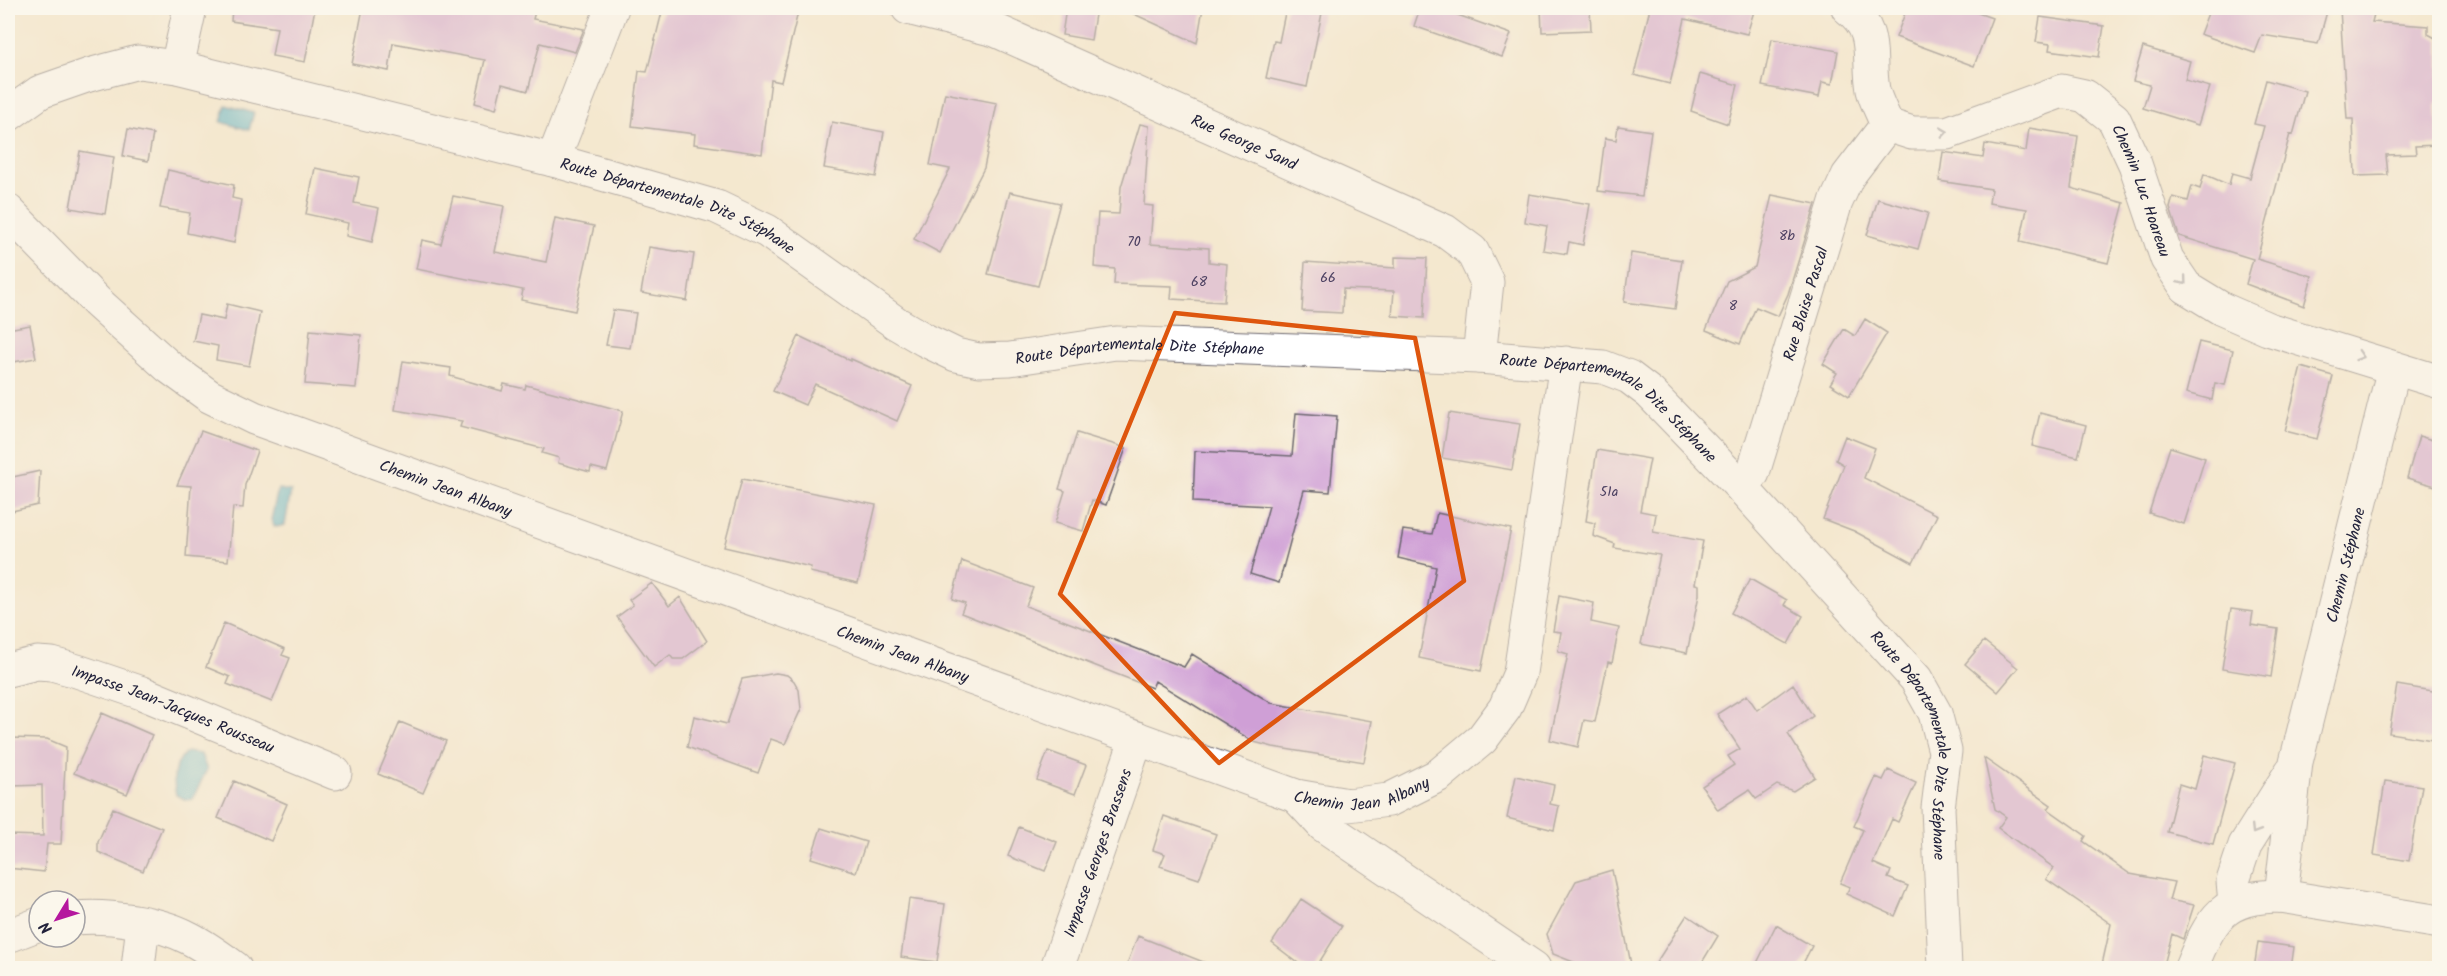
<svg xmlns="http://www.w3.org/2000/svg" width="2447" height="976" font-family="Kalam,sans-serif">
<style>
.water{fill:#46aac5;stroke:#346680;stroke-width:1.5}
.building{fill:#cf9fd6}
.lines{fill:none;stroke-linecap:round;stroke-linejoin:round}
.minor-casing{stroke:#6c676f;stroke-width:35}
.secondary-casing{stroke:#6c676f;stroke-width:35}
.minor{stroke:#fff;stroke-width:33}
.secondary{stroke:#fff;stroke-width:33}
.oneway{stroke:#9c9ca7}
.marked{fill:none;stroke:#de560e;stroke-width:4.5;stroke-linejoin:round}
.labels{text-anchor:middle;stroke-width:6;stroke-linejoin:round;paint-order:stroke}
.number-label{font-size:14px;fill:#4d4162}
.street-label{font-size:16px;fill:#22223b;stroke:#fbf7ec}
</style>
<rect width="100%" height="100%" fill="#fbf7ec"/>
<filter id="ink" filterUnits="userSpaceOnUse"><feTurbulence type="fractalNoise" baseFrequency=".0167" numOctaves="2"/><feDisplacementMap in="SourceGraphic" scale="12" xChannelSelector="R" yChannelSelector="G"/><feConvolveMatrix kernelMatrix="1 2 1 2 8 2 1 2 1" color-interpolation-filters="sRGB"/></filter>
<filter id="wash" filterUnits="userSpaceOnUse"><feTurbulence type="fractalNoise" baseFrequency=".008" numOctaves="4" result="noise"/><feDisplacementMap in="SourceGraphic" scale="24" xChannelSelector="R" yChannelSelector="G"/><feGaussianBlur stdDeviation="1.35" result="paint"/><feColorMatrix in="noise" values="0 0 0 0 0 0 0 0 0 0 0 0 0 0 0 0 0 1.4 0 .05"/><feComposite in="paint" operator="in"/></filter>
<g filter="url(#wash)">
<rect width="100%" height="100%" fill="#f4e8cf"/>
<path class="water" d="M 226,105 L 254,113 L 249,130 L 221,122 Z
M 278,489 L 291,491 L 285,525 L 277,527 L 274,526 L 271,520 Z
M 186,752 L 201,754 L 207,770 C 201,779 198,791 192,799 L 186,800 L 176,795 C 172,777 173,766 186,752 Z"/>
<g id="blocks">
<path class="building" d="M 232,8 L 315,8 L 305,62 L 272,56 L 277,28 L 231,21 Z
M 363,8 L 536,8 L 533,19 L 584,29 L 575,52 L 540,43 L 528,91 L 502,84 L 496,109 L 475,103 L 485,60 L 393,43 L 389,71 L 352,64 Z
M 663,8 L 799,8 L 781,82 L 771,80 L 762,154 L 694,144 L 695,134 L 632,126 L 639,71 L 647,72 Z
M 1066,8 L 1096,8 L 1091,40 L 1062,35 Z
M 1121,8 L 1203,8 L 1197,43 Z
M 1286,8 L 1323,8 L 1307,87 L 1266,78 L 1274,41 L 1279,42 Z
M 1420,8 L 1438,8 L 1511,34 L 1502,57 L 1414,26 Z
M 1541,8 L 1590,8 L 1591,30 L 1542,32 Z
M 1650,8 L 1755,8 L 1747,34 L 1685,19 L 1670,84 L 1634,75 Z
M 1907,8 L 1964,8 L 1992,18 L 1974,66 L 1896,37 Z
M 2210,8 L 2328,8 L 2318,44 L 2262,35 L 2255,53 L 2200,34 Z
M 2340,9 L 2374,14 L 2372,22 L 2428,26 L 2428,34 L 2439,40 L 2439,103 L 2436,102 L 2438,145 L 2415,146 L 2416,154 L 2386,155 L 2388,175 L 2355,176 L 2353,119 L 2347,119 Z
M 2040,17 L 2104,26 L 2099,57 L 2049,50 L 2050,44 L 2036,42 Z
M 1772,39 L 1838,51 L 1832,84 L 1822,82 L 1819,97 L 1762,86 Z
M 2143,47 L 2190,61 L 2185,80 L 2210,87 L 2198,125 L 2143,108 L 2150,85 L 2133,81 Z
M 1700,74 L 1738,85 L 1728,124 L 1691,111 Z
M 2266,80 L 2305,91 L 2293,135 L 2290,134 L 2257,259 L 2312,276 L 2304,306 L 2246,284 L 2253,259 L 2179,236 L 2170,208 L 2173,197 L 2188,201 L 2192,186 L 2200,189 L 2204,174 L 2229,185 L 2232,173 L 2250,178 L 2264,126 L 2254,124 Z
M 945,93 L 997,103 L 984,168 L 940,253 L 914,239 L 950,169 L 930,165 Z
M 832,122 L 884,132 L 876,177 L 824,168 Z
M 1140,124 L 1149,126 L 1144,205 L 1153,206 L 1150,244 L 1209,248 L 1209,262 L 1227,264 L 1224,302 L 1171,299 L 1172,286 L 1114,284 L 1115,269 L 1094,267 L 1098,213 L 1119,214 L 1121,187 Z
M 1618,126 L 1651,131 L 1642,196 L 1598,191 L 1605,138 L 1616,140 Z
M 2029,128 L 2078,136 L 2071,188 L 2124,203 L 2108,263 L 2020,242 L 2027,209 L 1989,203 L 1991,189 L 1939,181 L 1943,152 L 1983,158 L 1985,144 L 2026,151 Z
M 128,129 L 153,134 L 148,161 L 123,156 Z
M 80,151 L 114,157 L 105,214 L 70,208 Z
M 315,168 L 359,177 L 354,203 L 379,208 L 372,242 L 346,236 L 348,223 L 306,214 Z
M 168,170 L 234,185 L 232,198 L 241,200 L 234,243 L 187,233 L 190,213 L 160,208 Z
M 1010,192 L 1060,203 L 1038,286 L 988,274 Z
M 1529,194 L 1590,204 L 1583,245 L 1569,242 L 1567,254 L 1543,250 L 1547,226 L 1525,222 Z
M 1772,195 L 1816,204 L 1788,294 L 1778,316 L 1756,307 L 1740,344 L 1706,330 L 1727,281 L 1755,267 Z
M 453,196 L 504,206 L 495,252 L 546,262 L 555,218 L 594,226 L 575,311 L 521,300 L 523,290 L 416,269 L 422,240 L 441,244 Z
M 1878,199 L 1928,213 L 1918,249 L 1867,235 Z
M 649,247 L 694,254 L 687,301 L 641,293 Z
M 1631,253 L 1682,260 L 1675,309 L 1624,302 Z
M 1395,257 L 1427,258 L 1424,318 L 1392,316 L 1394,291 L 1343,289 L 1342,313 L 1302,311 L 1305,262 L 1395,268 Z
M 227,304 L 260,312 L 249,366 L 216,360 L 218,346 L 193,341 L 199,315 L 224,320 Z
M 613,310 L 636,313 L 630,348 L 606,345 Z
M 1865,319 L 1887,333 L 1849,396 L 1830,384 L 1837,373 L 1823,364 L 1844,329 L 1855,336 Z
M 30,325 L 36,358 L 8,363 L 8,329 Z
M 310,330 L 361,335 L 356,388 L 305,384 Z
M 799,336 L 851,361 L 851,359 L 912,386 L 897,421 L 815,384 L 805,405 L 773,391 Z
M 2199,342 L 2233,350 L 2225,385 L 2215,383 L 2212,400 L 2186,393 Z
M 403,361 L 451,368 L 450,376 L 502,391 L 504,384 L 525,389 L 526,385 L 623,411 L 607,471 L 591,467 L 590,472 L 558,463 L 559,458 L 542,453 L 544,449 L 460,427 L 462,421 L 395,410 Z
M 2301,367 L 2333,376 L 2317,439 L 2285,431 Z
M 1296,413 L 1337,416 L 1330,492 L 1304,490 L 1279,583 L 1250,574 L 1269,506 L 1193,502 L 1195,451 L 1292,456 Z
M 1449,413 L 1520,424 L 1512,470 L 1442,458 Z
M 2040,413 L 2086,425 L 2078,457 L 2032,446 Z
M 201,431 L 257,451 L 245,485 L 243,508 L 233,507 L 228,561 L 186,557 L 191,486 L 177,485 Z
M 1077,433 L 1126,448 L 1106,505 L 1092,500 L 1083,531 L 1055,523 L 1065,491 L 1059,489 Z
M 1845,436 L 1875,448 L 1864,478 L 1937,515 L 1913,563 L 1854,531 L 1823,519 L 1844,465 L 1836,460 Z
M 2419,436 L 2439,442 L 2439,487 L 2407,478 Z
M 2170,447 L 2205,458 L 2184,524 L 2149,513 Z
M 1597,450 L 1650,459 L 1640,511 L 1656,514 L 1653,532 L 1703,541 L 1695,584 L 1699,585 L 1699,595 L 1687,653 L 1641,644 L 1660,555 L 1614,548 L 1615,544 L 1593,536 L 1595,523 L 1586,521 Z
M 40,471 L 38,505 L 8,512 L 8,478 Z
M 742,479 L 876,505 L 858,583 L 810,572 L 811,567 L 724,547 Z
M 1437,513 L 1511,529 L 1481,671 L 1419,658 L 1436,567 L 1398,558 L 1403,530 L 1432,534 Z
M 962,561 L 1033,588 L 1026,606 L 1184,667 L 1192,654 L 1271,703 L 1372,721 L 1364,762 L 1273,747 L 1254,742 L 1155,681 L 1152,688 L 961,613 L 965,603 L 952,599 Z
M 1750,579 L 1787,600 L 1784,605 L 1803,616 L 1788,644 L 1731,613 Z
M 652,583 L 669,606 L 680,597 L 707,641 L 683,659 L 673,659 L 670,655 L 654,667 L 617,617 L 633,605 L 629,600 Z
M 1559,596 L 1594,603 L 1591,622 L 1619,628 L 1612,663 L 1608,662 L 1595,722 L 1584,720 L 1578,747 L 1550,740 L 1568,654 L 1558,651 L 1561,632 L 1553,631 Z
M 2231,609 L 2253,612 L 2251,625 L 2278,629 L 2271,677 L 2222,669 Z
M 224,623 L 285,649 L 282,655 L 290,658 L 272,702 L 227,684 L 230,677 L 206,667 Z
M 1984,641 L 2018,668 L 1998,692 L 1965,664 Z
M 776,673 L 787,675 L 794,681 L 799,690 L 801,709 L 785,744 L 771,739 L 758,773 L 687,747 L 694,716 L 727,724 L 742,679 Z
M 1793,684 L 1813,716 L 1788,734 L 1815,777 L 1793,791 L 1777,785 L 1756,799 L 1749,790 L 1718,810 L 1702,786 L 1734,765 L 1728,756 L 1740,749 L 1717,714 L 1747,695 L 1757,710 Z
M 2397,685 L 2439,692 L 2432,740 L 2389,733 Z
M 102,713 L 152,735 L 127,794 L 74,773 Z
M 400,722 L 446,741 L 423,793 L 378,774 Z
M 8,738 L 47,739 L 66,747 L 61,844 L 47,844 L 44,872 L 8,868 L 8,835 L 43,836 L 42,785 L 12,786 L 11,773 L 8,773 Z
M 1048,751 L 1086,765 L 1075,794 L 1037,780 Z
M 2204,755 L 2235,763 L 2213,844 L 2167,832 L 2179,784 L 2195,789 Z
M 1984,758 L 2051,805 L 2048,809 L 2086,836 L 2083,841 L 2130,874 L 2174,882 L 2169,900 L 2194,905 L 2183,939 L 2172,934 L 2163,969 L 2101,969 L 2111,924 L 2046,879 L 2054,868 L 1998,828 L 2006,817 L 1995,809 Z
M 1888,770 L 1916,783 L 1898,822 L 1892,819 L 1873,863 L 1891,871 L 1888,878 L 1908,886 L 1895,916 L 1846,894 L 1850,887 L 1840,883 L 1863,830 L 1854,826 L 1876,777 L 1883,780 Z
M 1516,776 L 1554,785 L 1550,804 L 1559,806 L 1554,830 L 1507,818 Z
M 234,781 L 287,804 L 271,841 L 218,818 Z
M 2385,781 L 2422,786 L 2409,861 L 2374,855 Z
M 113,808 L 162,828 L 143,871 L 98,852 L 98,842 Z
M 1164,816 L 1216,834 L 1199,879 L 1160,866 L 1165,854 L 1153,850 Z
M 1019,827 L 1057,842 L 1045,871 L 1008,856 Z
M 821,828 L 866,842 L 856,872 L 811,858 Z
M 1612,870 L 1632,969 L 1591,969 L 1553,954 L 1547,934 L 1576,881 Z
M 909,899 L 945,904 L 937,962 L 901,957 Z
M 1301,899 L 1342,926 L 1315,969 L 1306,969 L 1272,943 Z
M 1687,915 L 1718,936 L 1698,969 L 1652,969 Z
M 1776,925 L 1812,946 L 1800,969 L 1754,969 Z
M 1138,936 L 1216,967 L 1216,969 L 1125,969 Z
M 2258,942 L 2294,947 L 2291,969 L 2254,969 Z"/>
</g>
</g>
<g filter="url(#ink)">
<use href="#blocks" fill-opacity="0" stroke="#6c676f" stroke-width="1.5"/>
<g class="lines">
<g class="minor-casing">
<g id="minor">
<path id="s1" d="M 908,8 L 995,30 L 1445,231 L 1472,251 L 1487,282 L 1479,357"/>
<path d="M 1848,8 C 1879,32 1867,56 1873,90 C 1876,102 1883,114 1887,125"/>
<path d="M 177,67 L 190,8"/>
<path id="s2" d="M 1887,125 L 1912,133 L 1947,133 L 2062,91 L 2085,96 L 2114,119 L 2135,164 L 2167,259 L 2186,287 L 2222,309 L 2268,329 L 2440,382"/>
<path d="M 553,160 L 612,8"/>
<path id="s3" d="M 8,211 L 97,302 L 169,367 L 209,396 L 254,418 L 1296,796 L 1348,805 L 1389,800 L 1439,775 L 1482,739 L 1505,708 L 1520,673 L 1566,363"/>
<path id="s4" d="M 1742,488 L 1753,473 L 1836,202 L 1848,176 L 1887,125"/>
<path id="s5" d="M 8,670 L 37,663 L 52,664 L 77,671 L 142,693 L 335,773"/>
<path d="M 1296,796 L 1323,825 L 1534,968"/>
<path id="s6" d="M 2281,896 L 2296,762 L 2394,368"/>
<path d="M 2235,903 L 2233,881 L 2245,845 L 2291,772"/>
<path d="M 75,918 C 108,915 159,922 189,938 C 205,946 220,957 235,968"/>
<path d="M 8,936 L 39,924"/>
<path d="M 138,968 L 143,924"/>
<path id="s7" d="M 1057,968 L 1137,738"/>
</g>
</g>
<g class="secondary-casing">
<g id="secondary">
<path id="s8" d="M 8,115 L 40,92 L 89,75 L 138,62 L 177,67 L 553,160 L 717,207 L 767,231 L 896,323 L 925,340 L 956,355 L 979,360 L 1010,359 L 1116,343 L 1479,357 L 1603,367 L 1629,377 L 1650,393 L 1742,488 L 1916,679 L 1935,713 L 1945,751 L 1938,808 L 1945,968"/>
<path d="M 2191,968 C 2211,918 2223,896 2281,896 L 2440,922"/>
</g>
</g>
<use href="#minor" class="minor"/>
<use href="#secondary" class="secondary"/>
</g>
<defs><path id="oneway-chevron" d="M-2-3.5L2.5 0L-2 3.5" fill="none" stroke-width="1.6" stroke-linecap="round" stroke-linejoin="round" transform="scale(1.5)"/></defs>
<g class="oneway">
<use href="#oneway-chevron" transform="translate(1944 132) rotate(-8)"/>
<use href="#oneway-chevron" transform="translate(2183 281) rotate(50)"/>
<use href="#oneway-chevron" transform="translate(2360 356) rotate(18)"/>
<use href="#oneway-chevron" transform="translate(2255 830) rotate(122)"/>
</g>
</g>
<path d="M0 0H2447V976H0ZM 1175,313 L 1415,338 L 1464,581 L 1219,763 L 1060,594 Z" fill="#f4e8cf" fill-opacity=".55" fill-rule="evenodd"/>
<path class="marked" d="M 1175,313 L 1415,338 L 1464,581 L 1219,763 L 1060,594 Z"/>
<g class="labels">
<g class="number-label">
<text x="1787" y="240">8b</text>
<text x="1134" y="246">70</text>
<text x="1328" y="282">66</text>
<text x="1199" y="286">68</text>
<text x="1733" y="310">8</text>
<text x="1609" y="496">51a</text>
</g>
<g class="street-label">
<text dy="6" stroke="none"><textPath href="#s1" startOffset="363">Rue George Sand</textPath></text>
<text dy="6" stroke="none"><textPath href="#s2" startOffset="321">Chemin Luc Hoareau</textPath></text>
<text dy="6" stroke="none"><textPath href="#s8" startOffset="702">Route Départementale Dite Stéphane</textPath></text>
<text dy="6" stroke="none"><textPath href="#s4" startOffset="196">Rue Blaise Pascal</textPath></text>
<text dy="6" stroke="none"><textPath href="#s8" startOffset="1206">Route Départementale Dite Stéphane</textPath></text>
<text dy="6" stroke="none"><textPath href="#s8" startOffset="1692">Route Départementale Dite Stéphane</textPath></text>
<text dy="6" stroke="none"><textPath href="#s3" startOffset="528">Chemin Jean Albany</textPath></text>
<text dy="6" stroke="none"><textPath href="#s6" startOffset="338">Chemin Stéphane</textPath></text>
<text dy="6" stroke="none"><textPath href="#s3" startOffset="1014">Chemin Jean Albany</textPath></text>
<text dy="6" stroke="none"><textPath href="#s5" startOffset="174">Impasse Jean-Jacques Rousseau</textPath></text>
<text dy="6" stroke="none"><textPath href="#s8" startOffset="2178">Route Départementale Dite Stéphane</textPath></text>
<text dy="6" stroke="none"><textPath href="#s3" startOffset="1500">Chemin Jean Albany</textPath></text>
<text dy="6" stroke="none"><textPath href="#s7" startOffset="122">Impasse Georges Brassens</textPath></text>
</g>
</g>
<rect width="2447" height="976" fill="none" stroke="#fbf7ec" stroke-width="30"/>
<g transform="translate(57 919) rotate(232)"><circle r="28" fill="#fbf7ec" stroke="#a4a2a5" stroke-width="1.5"/>
<path d="M0-4.5L10 22L0 15L-10 22Z" fill="#b5179e"/>
<text y="-9" font-size="16" font-weight="bold" text-anchor="middle" fill="#22223b">N</text>
</g>
</svg>
